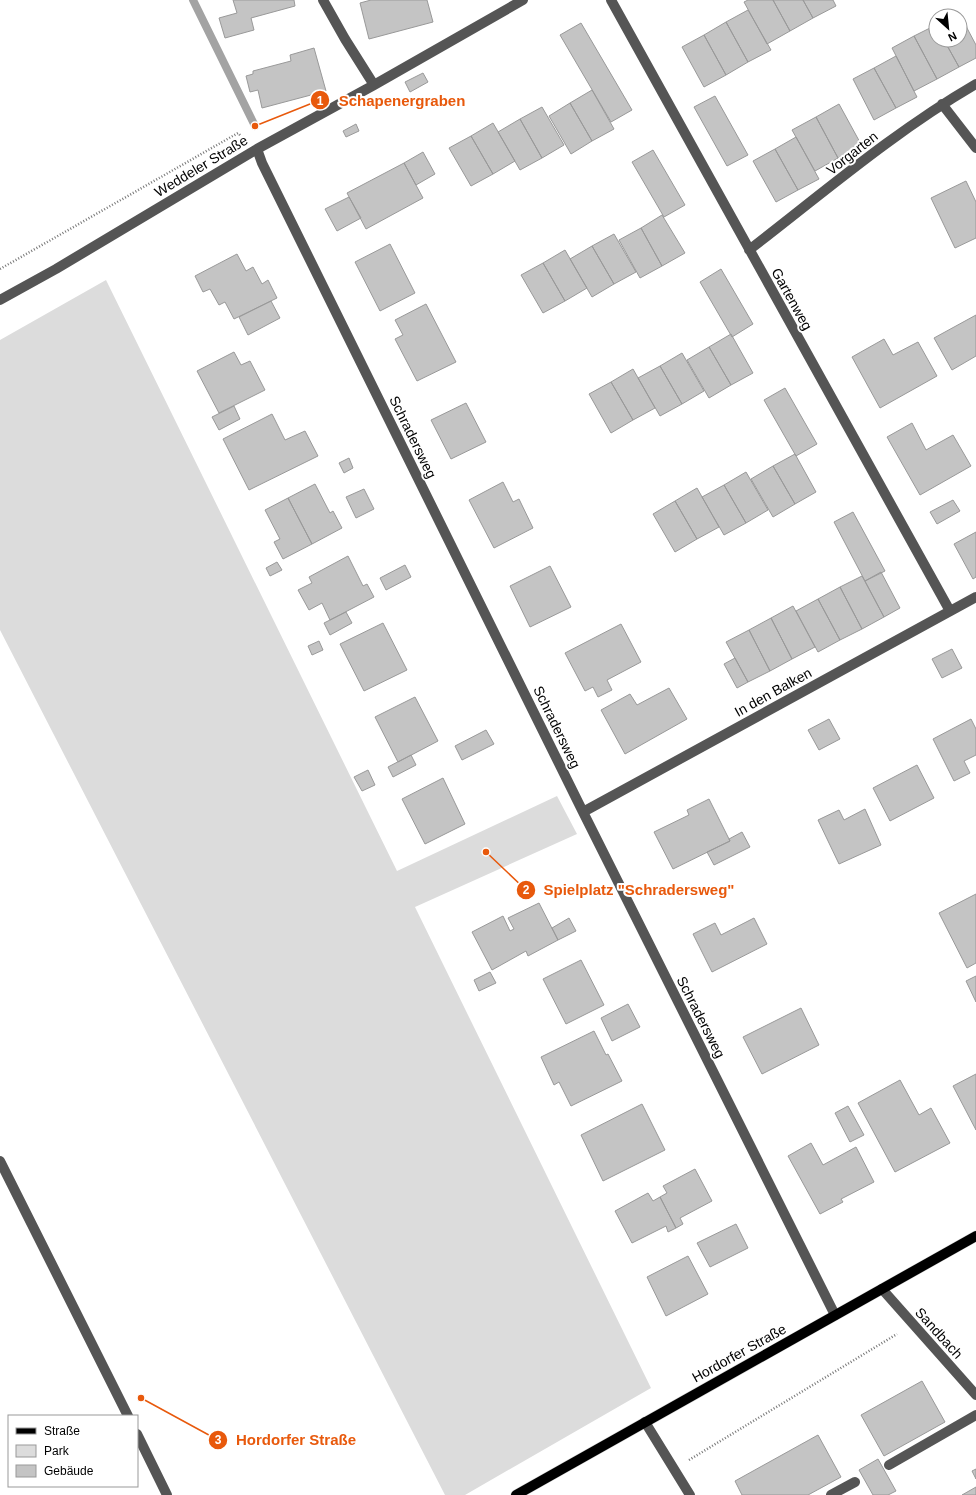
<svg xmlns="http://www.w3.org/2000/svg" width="976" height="1495" font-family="Arial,sans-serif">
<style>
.green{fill:#dcdcdc}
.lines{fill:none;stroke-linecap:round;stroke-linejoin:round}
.stream{stroke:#a3a3a3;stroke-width:8}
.building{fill:#c4c4c4;stroke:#999}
.major-casing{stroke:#dbdbdb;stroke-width:11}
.path{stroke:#777;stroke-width:2.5;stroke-dasharray:1 2;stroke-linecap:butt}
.minor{stroke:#555;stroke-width:10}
.major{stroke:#000;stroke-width:10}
.labels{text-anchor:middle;stroke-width:4;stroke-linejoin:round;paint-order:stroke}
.street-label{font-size:14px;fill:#000;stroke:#fff}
.leader{fill:none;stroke:#e8590c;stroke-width:1.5}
.callout-dot{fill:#e8590c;stroke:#fff;stroke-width:1.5}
.mark-label{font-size:12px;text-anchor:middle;font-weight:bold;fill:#fff}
.callout-label{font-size:15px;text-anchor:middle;font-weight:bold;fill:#e8590c;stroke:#fff;stroke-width:4;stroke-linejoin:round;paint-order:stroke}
</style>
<rect width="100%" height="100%" fill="#fff"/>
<path class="green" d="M 106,280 L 397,871 L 557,796 L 577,834 L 415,907 L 651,1388 L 465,1495 L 445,1495 L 0,630 L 0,340 Z"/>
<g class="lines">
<path class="stream" d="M 193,0 L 255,126"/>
</g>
<path class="building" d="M 233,0 L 294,0 L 295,6 L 251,18 L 254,30 L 225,38 L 219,18 L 237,13 Z
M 371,0 L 427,0 L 433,22 L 369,39 L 360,3 Z
M 748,0 L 773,0 L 790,31 L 767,44 L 744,2 Z
M 773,0 L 803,0 L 813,18 L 790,31 Z
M 803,0 L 833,0 L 836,6 L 813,18 Z
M 748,10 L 771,50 L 748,62 L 726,22 Z
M 959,13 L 976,45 L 976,58 L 959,67 L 944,40 L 960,40 L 960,16 L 953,16 Z
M 726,22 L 748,62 L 726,75 L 704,35 Z
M 581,23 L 632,110 L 611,122 L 560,35 Z
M 936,25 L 936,40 L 944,40 L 959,67 L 937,79 L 914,36 Z
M 704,35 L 726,75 L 704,87 L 682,47 Z
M 914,36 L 937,79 L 914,91 L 892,48 Z
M 314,48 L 326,91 L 262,108 L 258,90 L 250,92 L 246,76 L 253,74 L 253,71 L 291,61 L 290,55 Z
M 896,56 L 917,97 L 896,108 L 874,68 Z
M 874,68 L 896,108 L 874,120 L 853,79 Z
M 423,73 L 428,82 L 410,92 L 405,82 Z
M 592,90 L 614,129 L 592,141 L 570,103 Z
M 715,96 L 748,155 L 727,166 L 694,107 Z
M 570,103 L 592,141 L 571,154 L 549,116 Z
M 839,104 L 862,146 L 838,158 L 816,117 Z
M 542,107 L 564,145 L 542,158 L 520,119 Z
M 816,117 L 838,158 L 815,171 L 792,130 Z
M 520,119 L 542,158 L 520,170 L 498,132 Z
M 493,123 L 515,161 L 493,174 L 471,136 Z
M 356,124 L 359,131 L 346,137 L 343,131 Z
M 471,136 L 493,174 L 471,186 L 449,148 Z
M 796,137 L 819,179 L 798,190 L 775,149 Z
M 775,149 L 798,190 L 776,202 L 753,161 Z
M 653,150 L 685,205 L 664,217 L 632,162 Z
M 423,152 L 435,174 L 416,185 L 404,163 Z
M 404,163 L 423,198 L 366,229 L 347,193 Z
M 966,181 L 976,202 L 976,238 L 955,248 L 931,198 Z
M 349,197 L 361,218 L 337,231 L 325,209 Z
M 662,215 L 685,253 L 662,266 L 641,228 Z
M 641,228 L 662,266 L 640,278 L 619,240 Z
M 614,234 L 636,272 L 614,284 L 592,246 Z
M 390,244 L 415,293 L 380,311 L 355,262 Z
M 592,246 L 614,284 L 592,297 L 570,259 Z
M 565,250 L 587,288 L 565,301 L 543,263 Z
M 237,254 L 246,271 L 253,267 L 262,284 L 268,280 L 277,298 L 234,319 L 225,302 L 219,305 L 210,289 L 203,292 L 195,276 Z
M 543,263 L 565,301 L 543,313 L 521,275 Z
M 721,269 L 753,324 L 732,337 L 700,282 Z
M 271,301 L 280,318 L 248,335 L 239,317 Z
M 426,304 L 456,362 L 417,381 L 395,339 L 403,335 L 395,320 Z
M 976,315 L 976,356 L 952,370 L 934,338 Z
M 731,334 L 753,373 L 731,385 L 709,347 Z
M 884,339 L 893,355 L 918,342 L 937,376 L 880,408 L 852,357 Z
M 709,347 L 731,385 L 709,398 L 687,360 Z
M 234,352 L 241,365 L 250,361 L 265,390 L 219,413 L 197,371 Z
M 682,353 L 704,391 L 682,404 L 660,366 Z
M 660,366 L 682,404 L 660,416 L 638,378 Z
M 633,369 L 655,408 L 633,420 L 611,382 Z
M 611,382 L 633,420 L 611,433 L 589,394 Z
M 785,388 L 817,444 L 796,456 L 764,400 Z
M 466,403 L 486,442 L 451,459 L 431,420 Z
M 234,406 L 240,419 L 219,430 L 212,417 Z
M 272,414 L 285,440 L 305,431 L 318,456 L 249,490 L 223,439 Z
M 912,423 L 926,450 L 953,435 L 971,466 L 920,495 L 887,437 Z
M 795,454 L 816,492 L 795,504 L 773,466 Z
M 349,458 L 353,468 L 344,473 L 339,463 Z
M 773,466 L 795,504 L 773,517 L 751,479 Z
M 746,472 L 768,510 L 746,523 L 724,485 Z
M 503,482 L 513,502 L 519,499 L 533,528 L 494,548 L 469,500 Z
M 315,484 L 330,513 L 333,511 L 342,528 L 312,544 L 288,498 Z
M 724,485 L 746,523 L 724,535 L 702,497 Z
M 697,488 L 719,527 L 697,539 L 675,501 Z
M 364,489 L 374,509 L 356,518 L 346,497 Z
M 288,498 L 312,544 L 283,559 L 274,542 L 280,539 L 265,510 Z
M 953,500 L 960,511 L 937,524 L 930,512 Z
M 675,501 L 697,539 L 675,552 L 653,514 Z
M 853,512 L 885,571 L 865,581 L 834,522 Z
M 976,532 L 976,577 L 973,579 L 954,544 Z
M 348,556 L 363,586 L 367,584 L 374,597 L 330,620 L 322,603 L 309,610 L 298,590 L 312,583 L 309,577 Z
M 277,562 L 282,570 L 270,576 L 266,568 Z
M 405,565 L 411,577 L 386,590 L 380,578 Z
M 550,566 L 571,607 L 530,627 L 510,586 Z
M 881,572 L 900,608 L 884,617 L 865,581 Z
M 862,576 L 884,617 L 862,629 L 840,587 Z
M 840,587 L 862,629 L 840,640 L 818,599 Z
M 818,599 L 840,640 L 818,652 L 796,611 Z
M 793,606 L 815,647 L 792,659 L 771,618 Z
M 346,612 L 352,623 L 330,635 L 324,623 Z
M 771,618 L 792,659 L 770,671 L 749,630 Z
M 383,623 L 407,670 L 364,691 L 340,644 Z
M 621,624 L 641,662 L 607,680 L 612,690 L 598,697 L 593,687 L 585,691 L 565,653 Z
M 749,630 L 770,671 L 748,682 L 726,642 Z
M 319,641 L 323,650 L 312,655 L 308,646 Z
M 952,649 L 962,668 L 942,678 L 932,659 Z
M 735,658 L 748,682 L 737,688 L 724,664 Z
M 669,688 L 687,719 L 625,754 L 601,710 L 630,694 L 637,705 Z
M 415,697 L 438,741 L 398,762 L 375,717 Z
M 829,719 L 840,739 L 819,750 L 808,730 Z
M 971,719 L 976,729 L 976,755 L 964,761 L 970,773 L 954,781 L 933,739 Z
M 486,730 L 494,744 L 462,760 L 455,746 Z
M 411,755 L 416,765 L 393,777 L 388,767 Z
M 917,765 L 934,798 L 890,821 L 873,788 Z
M 368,770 L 375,785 L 362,791 L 354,777 Z
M 443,778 L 465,824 L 425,844 L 402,799 Z
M 709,799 L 730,841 L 673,869 L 654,832 L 689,815 L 687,810 Z
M 865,809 L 881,845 L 839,864 L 818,820 L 839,810 L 844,820 Z
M 742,832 L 750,847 L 714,865 L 707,852 L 730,841 L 729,839 Z
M 976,894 L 976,963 L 967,968 L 939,913 Z
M 539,903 L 558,940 L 528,956 L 526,951 L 492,970 L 472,932 L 503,916 L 510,931 L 514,929 L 508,918 Z
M 569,918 L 576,931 L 558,940 L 552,928 Z
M 754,918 L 767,944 L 712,972 L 693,934 L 715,923 L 721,935 Z
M 581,960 L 604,1005 L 566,1024 L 543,979 Z
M 490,972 L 496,983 L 479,991 L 474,980 Z
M 976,976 L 976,1002 L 966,981 Z
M 628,1004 L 640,1027 L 612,1041 L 601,1018 Z
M 801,1008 L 819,1045 L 762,1074 L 743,1037 Z
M 594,1031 L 606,1055 L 608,1054 L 622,1081 L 571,1106 L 559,1082 L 554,1085 L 541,1057 Z
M 976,1074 L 976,1130 L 953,1086 Z
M 900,1080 L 919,1115 L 931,1108 L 950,1143 L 895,1172 L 858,1103 Z
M 642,1104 L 665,1150 L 603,1181 L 581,1135 Z
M 848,1106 L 864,1135 L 850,1142 L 835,1113 Z
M 811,1143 L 823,1165 L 856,1147 L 874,1182 L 841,1199 L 843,1202 L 820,1214 L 788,1156 Z
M 695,1169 L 712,1201 L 680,1218 L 683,1224 L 676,1228 L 660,1197 L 667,1193 L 663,1186 Z
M 648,1193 L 653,1201 L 660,1197 L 676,1228 L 668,1232 L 666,1226 L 632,1243 L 615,1211 Z
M 736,1224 L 748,1248 L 710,1267 L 697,1243 Z
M 688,1256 L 708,1294 L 666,1316 L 647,1277 Z
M 922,1381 L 945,1422 L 884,1456 L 861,1415 Z
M 818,1435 L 841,1477 L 808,1495 L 742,1495 L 735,1481 Z
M 878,1459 L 896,1491 L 888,1495 L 873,1495 L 859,1470 Z
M 976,1469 L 976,1479 L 972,1471 Z
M 976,1487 L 976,1495 L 962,1495 Z"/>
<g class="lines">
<g class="major-casing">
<path id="major" d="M 516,1495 L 976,1236"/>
</g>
<path class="path" d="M 0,269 L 238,133 L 241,136
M 689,1460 L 897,1334"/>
<path class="minor" d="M 323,0 L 345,39 L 374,85
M 611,0 L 950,611
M 942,104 L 976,148
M 257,149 L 262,163 L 583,812 L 835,1315
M 749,250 C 823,193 895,131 976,84
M 0,300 L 56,269 L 257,149 L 374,85 L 523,0
M 583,812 L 976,597
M 0,1161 L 128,1416
M 882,1289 L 976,1395
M 645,1422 L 690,1495
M 137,1434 L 167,1495
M 889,1465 L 976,1415
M 831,1495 L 855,1482"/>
<use href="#major" class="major"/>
</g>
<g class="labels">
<g class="street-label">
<text transform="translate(852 153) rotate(-38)" y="5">Vorgarten</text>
<text transform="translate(201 166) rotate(-31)" y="5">Weddeler Straße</text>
<text transform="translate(792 299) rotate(61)" y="5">Gartenweg</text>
<text transform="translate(413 437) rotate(64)" y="5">Schradersweg</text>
<text transform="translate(773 692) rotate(-29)" y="5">In den Balken</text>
<text transform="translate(557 727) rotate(64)" y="5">Schradersweg</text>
<text transform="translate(701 1017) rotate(63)" y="5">Schradersweg</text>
<text transform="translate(939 1333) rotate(48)" y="5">Sandbach</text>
<text transform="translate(739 1353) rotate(-29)" y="5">Hordorfer Straße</text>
</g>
</g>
<path class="leader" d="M255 126L320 100M486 852L526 890M141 1398L218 1440"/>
<g class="callout-dot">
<circle cx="255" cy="126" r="4"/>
<circle cx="486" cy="852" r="4"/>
<circle cx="141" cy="1398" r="4"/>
<circle cx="320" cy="100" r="10"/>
<circle cx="526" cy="890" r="10"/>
<circle cx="218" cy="1440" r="10"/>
</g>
<g class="mark-label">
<text x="320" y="105">1</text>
<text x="526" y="894">2</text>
<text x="218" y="1444">3</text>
</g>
<g class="callout-label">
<text x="402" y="106">Schapenergraben</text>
<text x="639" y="895">Spielplatz "Schradersweg"</text>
<text x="296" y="1445">Hordorfer Straße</text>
</g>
<rect x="8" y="1415" width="130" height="72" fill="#ffffff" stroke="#999999"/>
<rect x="16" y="1428" width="20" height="6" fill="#000000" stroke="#999999"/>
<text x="44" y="1435" font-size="12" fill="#000000">Straße</text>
<rect x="16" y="1445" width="20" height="12" fill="#dcdcdc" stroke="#999999"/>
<text x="44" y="1455" font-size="12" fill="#000000">Park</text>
<rect x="16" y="1465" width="20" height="12" fill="#c4c4c4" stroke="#999999"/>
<text x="44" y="1475" font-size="12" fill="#000000">Gebäude</text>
<g transform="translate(948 28) rotate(153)"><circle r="19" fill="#ffffff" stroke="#999999"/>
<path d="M0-3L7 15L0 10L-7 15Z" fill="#000000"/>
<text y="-6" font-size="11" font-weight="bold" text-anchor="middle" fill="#000000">N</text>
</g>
</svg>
